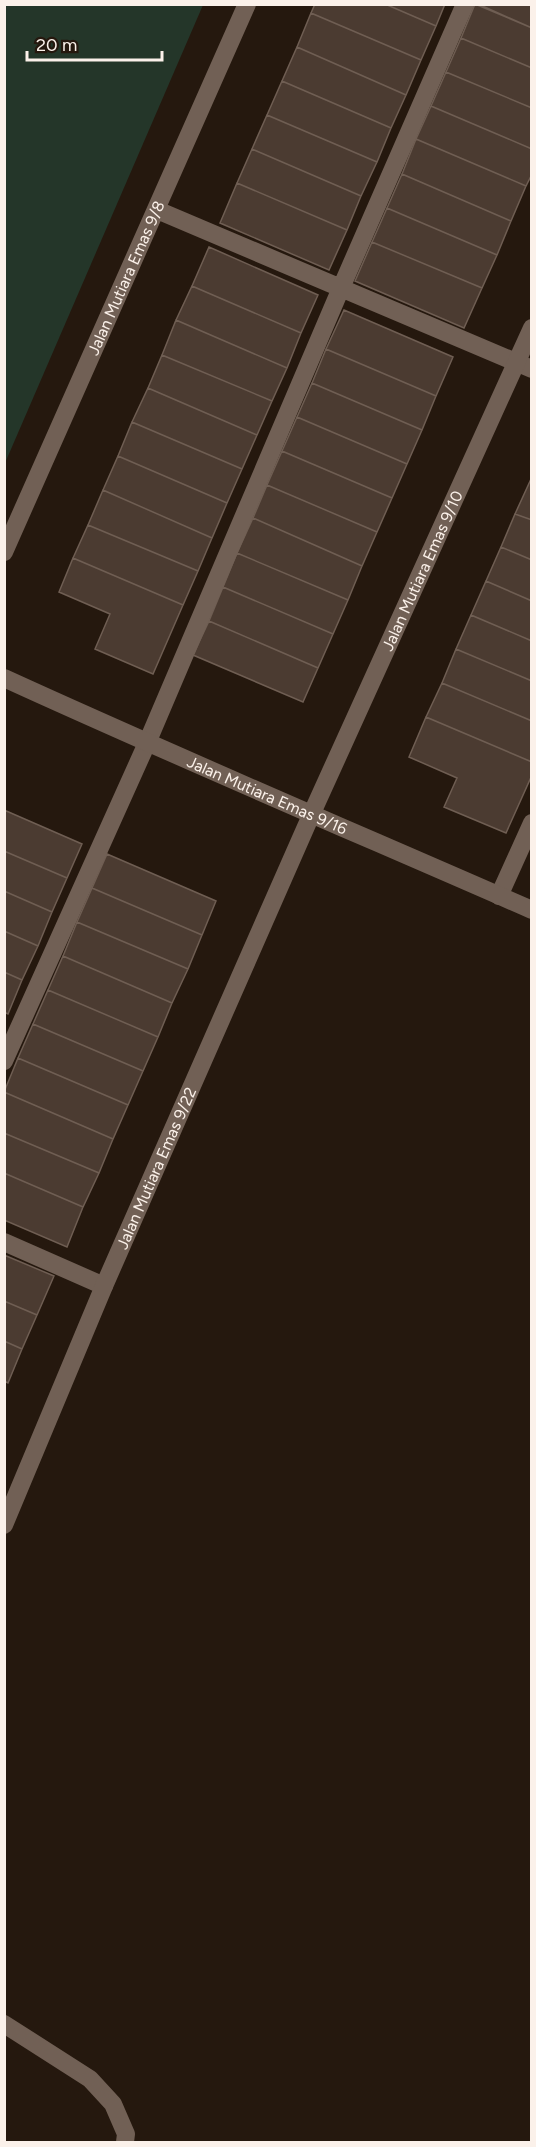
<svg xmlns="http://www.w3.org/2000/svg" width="536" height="2147" font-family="Figtree,sans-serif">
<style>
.green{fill:#243629}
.building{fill:#4b3b31;stroke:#6f5e53;stroke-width:1.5}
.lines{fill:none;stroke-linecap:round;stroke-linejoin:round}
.lane{stroke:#716055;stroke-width:18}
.street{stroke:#716055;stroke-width:18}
.labels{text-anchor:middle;stroke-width:6;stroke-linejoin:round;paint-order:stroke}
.street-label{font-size:16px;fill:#fbf1ea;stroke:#25180e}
</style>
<rect width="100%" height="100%" fill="#25180e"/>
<path class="green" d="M 5,4 L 203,5 L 5,463 L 4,5 Z"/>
<path class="building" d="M 315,4 L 385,4 L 436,26 L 421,60 L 311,13 Z
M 385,4 L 445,4 L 436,26 Z
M 475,4 L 532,28 L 532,68 L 461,38 Z
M 478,4 L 532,4 L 532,28 Z
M 311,13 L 421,60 L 406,95 L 297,47 Z
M 461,38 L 532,68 L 532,108 L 446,72 Z
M 297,47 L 406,95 L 391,128 L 282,81 Z
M 446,72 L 532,108 L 532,149 L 431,106 Z
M 282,81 L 391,128 L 377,162 L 267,115 Z
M 431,106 L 532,149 L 532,174 L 526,186 L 416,139 Z
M 267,115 L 377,162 L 361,196 L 252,149 Z
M 416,139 L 526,186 L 511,221 L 402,174 Z
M 252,149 L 361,196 L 347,230 L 237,183 Z
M 402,174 L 511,221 L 497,255 L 387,208 Z
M 237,183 L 347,230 L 329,270 L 220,223 Z
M 387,208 L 497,255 L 482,288 L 372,242 Z
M 372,242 L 482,288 L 464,328 L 355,281 Z
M 209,247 L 318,295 L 301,333 L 192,286 Z
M 192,286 L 301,333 L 287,368 L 176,320 Z
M 344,310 L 453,357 L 436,396 L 326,349 Z
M 176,320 L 287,368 L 272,401 L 162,355 Z
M 326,349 L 436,396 L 422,430 L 312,383 Z
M 162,355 L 272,401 L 257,435 L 148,388 Z
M 312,383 L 422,430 L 407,464 L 297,417 Z
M 148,388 L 257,435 L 242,469 L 132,422 Z
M 297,417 L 407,464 L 392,498 L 282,451 Z
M 132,422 L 242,469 L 227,503 L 118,456 Z
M 282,451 L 392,498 L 377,532 L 267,485 Z
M 118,456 L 227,503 L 212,538 L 103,490 Z
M 531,479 L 532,480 L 532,520 L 515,514 Z
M 267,485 L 377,532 L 362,566 L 253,518 Z
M 103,490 L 212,538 L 198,571 L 88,525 Z
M 515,514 L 532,520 L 532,560 L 501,547 Z
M 253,518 L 362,566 L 348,600 L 237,553 Z
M 88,525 L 198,571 L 183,605 L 73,558 Z
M 501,547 L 532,560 L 532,601 L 486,581 Z
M 237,553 L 348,600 L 333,634 L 223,587 Z
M 73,558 L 183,605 L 153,674 L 95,649 L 110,614 L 59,592 Z
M 486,581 L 532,601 L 532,641 L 471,615 Z
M 223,587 L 333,634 L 318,668 L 209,621 Z
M 471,615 L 532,641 L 532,681 L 456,649 Z
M 209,621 L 318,668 L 303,702 L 193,655 Z
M 456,649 L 532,681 L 532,721 L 442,683 Z
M 442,683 L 532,721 L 532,762 L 426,717 Z
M 426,717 L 532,762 L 532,775 L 506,833 L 444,807 L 457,778 L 409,757 Z
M 4,810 L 82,844 L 67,878 L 4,851 Z
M 4,851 L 67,878 L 52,912 L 4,891 Z
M 107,854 L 216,901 L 202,935 L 92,888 Z
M 92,888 L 202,935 L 188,969 L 77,922 Z
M 4,891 L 52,912 L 38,946 L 4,931 Z
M 77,922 L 188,969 L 172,1003 L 63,956 Z
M 4,931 L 38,946 L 22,980 L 4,972 Z
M 63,956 L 172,1003 L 158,1037 L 48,990 Z
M 4,972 L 22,980 L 8,1014 L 4,1012 Z
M 48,990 L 158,1037 L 143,1071 L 33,1024 Z
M 33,1024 L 143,1071 L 128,1105 L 18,1058 Z
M 18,1058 L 128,1105 L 113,1139 L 4,1092 Z
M 4,1092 L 113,1139 L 99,1173 L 4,1133 Z
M 4,1133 L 99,1173 L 83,1207 L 4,1173 Z
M 4,1173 L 83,1207 L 67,1247 L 4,1220 Z
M 4,1255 L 54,1276 L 37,1315 L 4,1301 Z
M 4,1301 L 37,1315 L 22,1349 L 4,1341 Z
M 4,1341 L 22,1349 L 8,1383 L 4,1381 Z"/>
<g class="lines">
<path class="lane" d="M 157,210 L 532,369
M 499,896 L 532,823
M 4,1061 L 147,743 L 341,288 L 465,4
M 4,1242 L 104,1286"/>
<g class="street">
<path id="s1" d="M 4,552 L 247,4"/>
<path id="s2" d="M 4,678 C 179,758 356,833 532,910"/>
<path id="s3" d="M 4,1525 L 104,1286 L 312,813 L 532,328"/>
<path d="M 4,2024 L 90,2079 L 113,2104 L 126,2134 L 125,2142"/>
</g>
</g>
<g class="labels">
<g class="street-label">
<text dy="6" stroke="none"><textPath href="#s1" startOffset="300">Jalan Mutiara Emas 9/8</textPath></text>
<text dy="6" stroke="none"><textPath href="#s3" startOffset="1042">Jalan Mutiara Emas 9/10</textPath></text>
<text dy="6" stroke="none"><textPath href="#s2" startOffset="288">Jalan Mutiara Emas 9/16</textPath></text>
<text dy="6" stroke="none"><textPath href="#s3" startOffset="388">Jalan Mutiara Emas 9/22</textPath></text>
</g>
</g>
<rect width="536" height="2147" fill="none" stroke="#fbf1ea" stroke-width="12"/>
<path d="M27 51v9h135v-9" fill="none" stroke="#fbf1ea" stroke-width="3"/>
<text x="36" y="51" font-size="18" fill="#fbf1ea" stroke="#25180e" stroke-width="4.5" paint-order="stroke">20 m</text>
</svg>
